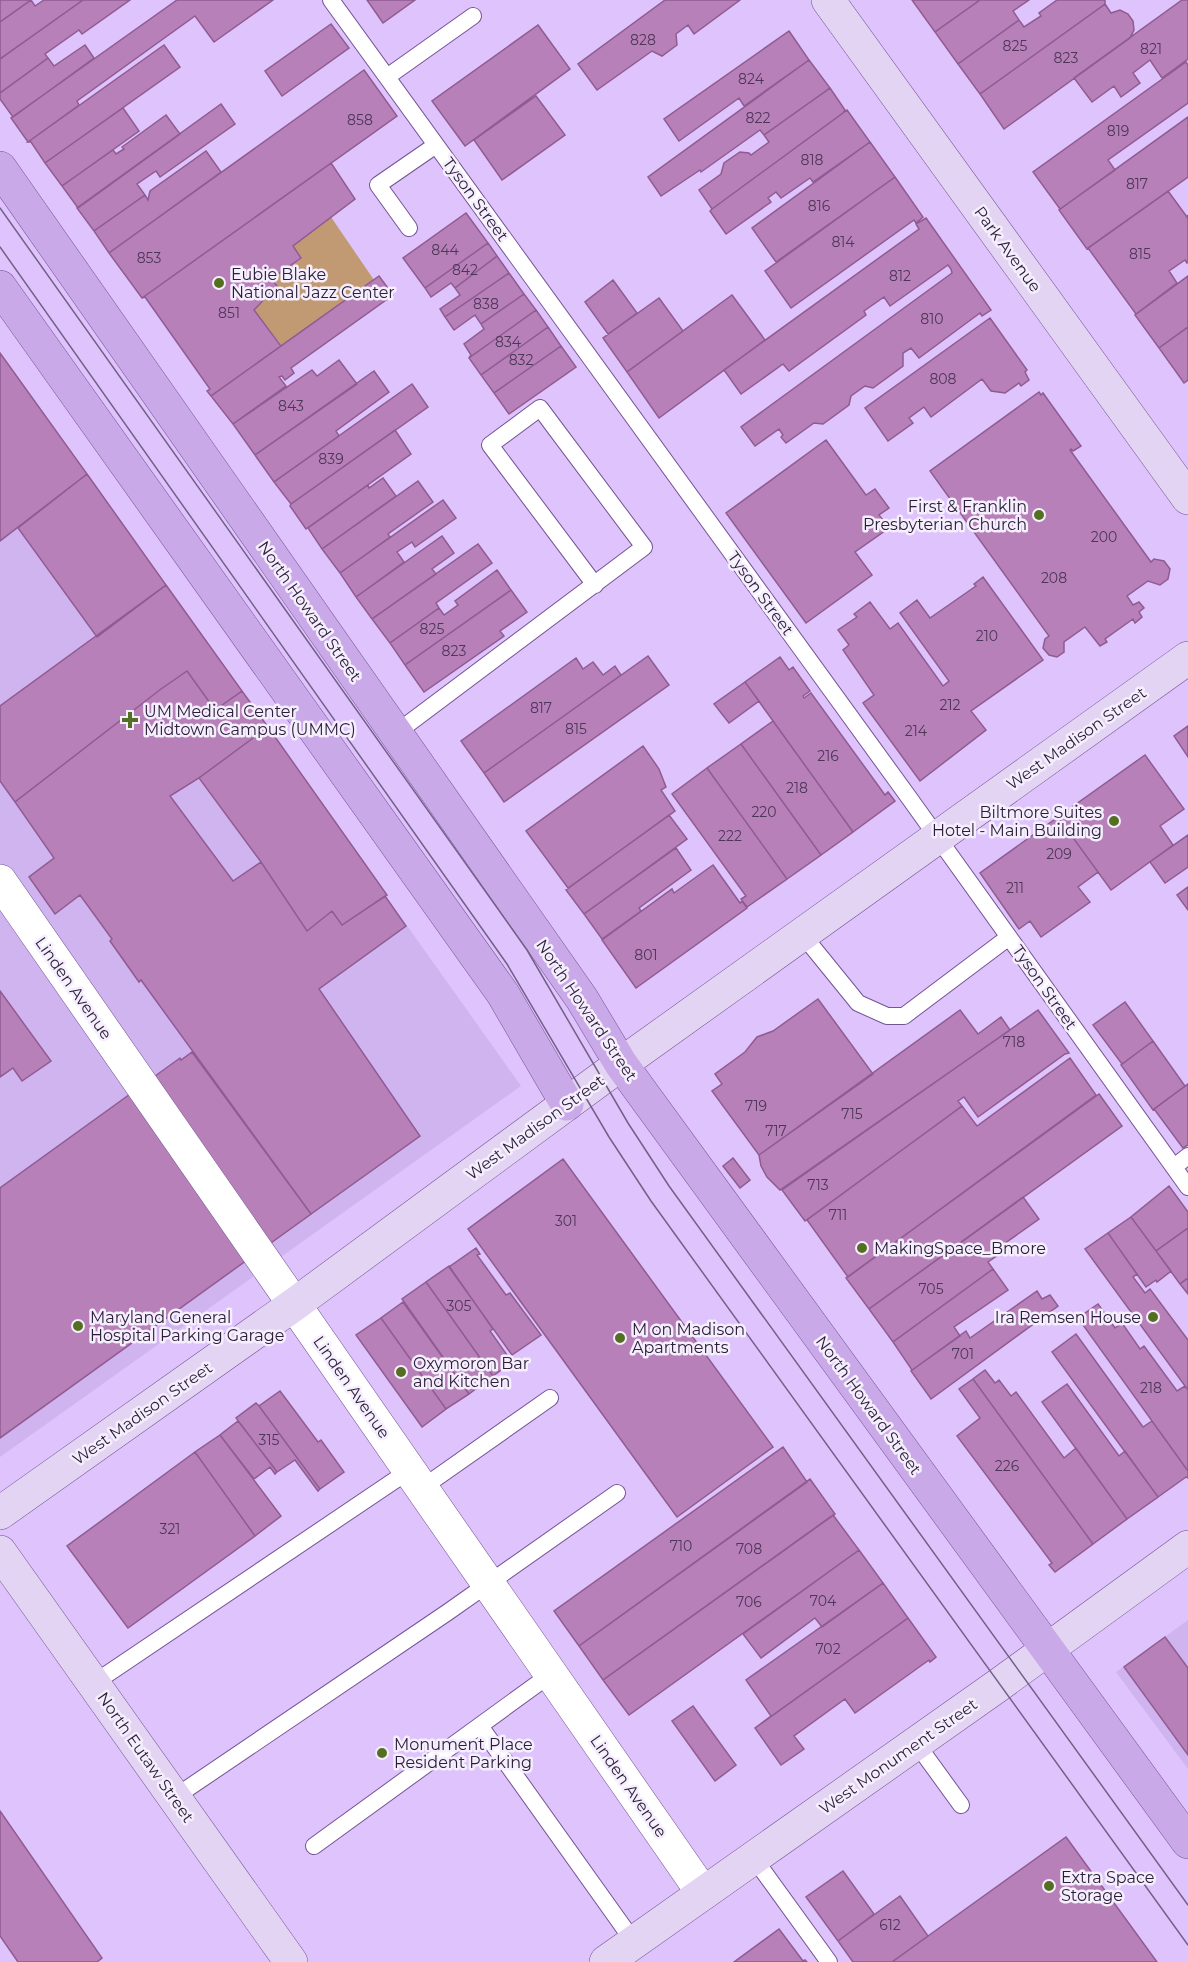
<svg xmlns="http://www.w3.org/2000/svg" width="1188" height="1962" font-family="Montserrat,sans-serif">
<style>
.built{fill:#d0b4f0}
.green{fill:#c19a74}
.building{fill:#b780b9;stroke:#905b92;stroke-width:1.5}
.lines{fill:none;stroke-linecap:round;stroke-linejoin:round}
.lane-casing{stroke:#745494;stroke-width:18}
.street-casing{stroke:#745494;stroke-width:34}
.secondary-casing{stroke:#745494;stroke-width:34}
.primary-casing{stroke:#7a539f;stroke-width:34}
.lane{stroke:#fff;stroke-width:16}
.street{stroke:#fff;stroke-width:33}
.secondary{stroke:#e4d4f3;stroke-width:33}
.primary{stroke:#c9a9e7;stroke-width:33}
.tram{stroke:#736087;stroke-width:1.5}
.poi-dot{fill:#556f22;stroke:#f5eefd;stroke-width:2}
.labels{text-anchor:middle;stroke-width:5;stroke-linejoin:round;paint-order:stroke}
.number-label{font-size:14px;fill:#4e3658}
.street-label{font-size:16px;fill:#2b1d38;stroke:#f5eefd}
.poi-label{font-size:16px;fill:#2b1d38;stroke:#f5eefd;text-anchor:start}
</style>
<rect width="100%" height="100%" fill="#dec3fc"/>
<path class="built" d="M 0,353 L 521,1086 L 0,1457 Z
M 1188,1620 L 1188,1769 L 1116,1672 Z"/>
<path class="green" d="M 331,217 L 374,280 L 282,346 L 254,310 L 277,286 L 271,279 L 301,259 L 293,246 Z"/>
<path class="building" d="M 0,0 L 31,0 L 0,22 Z
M 31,0 L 35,6 L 44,0 L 83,0 L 0,59 L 0,22 Z
M 83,0 L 130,0 L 82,34 L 79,30 L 45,54 L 48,58 L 0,93 L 0,59 Z
M 177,0 L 273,0 L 214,42 L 195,16 L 77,101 L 79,105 L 28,142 L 11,118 Z
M 367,0 L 415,0 L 383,23 Z
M 665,0 L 740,0 L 694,34 L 688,25 L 676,34 L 677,45 L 662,56 L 652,51 L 597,90 L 578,64 Z
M 912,0 L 980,0 L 935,32 Z
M 980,0 L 1029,0 L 1013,11 L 1019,20 L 958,64 L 935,32 Z
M 1057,0 L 1105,0 L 1105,4 L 980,94 L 958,64 L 1019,20 L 1024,27 L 1041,16 L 1039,13 Z
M 1182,0 L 1188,0 L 1188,59 L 1162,78 L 1150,60 L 1133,73 L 1140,83 L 1121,97 L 1114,86 L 1092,102 L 1074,78 Z
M 1105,4 L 1111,13 L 1120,10 L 1128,14 L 1133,21 L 1134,30 L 1130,38 L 1004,129 L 980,94 Z
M 331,24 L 349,48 L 282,96 L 265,71 Z
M 538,25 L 570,69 L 465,146 L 432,101 Z
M 789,31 L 809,60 L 744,106 L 739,98 L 679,141 L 664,119 Z
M 85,45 L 94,58 L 13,117 L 0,99 L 0,93 L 48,58 L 54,66 Z
M 164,45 L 180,67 L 45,163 L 31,142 L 28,142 Z
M 809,60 L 830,88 L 764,135 L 760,130 L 701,172 L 700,170 L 661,196 L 648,177 Z
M 1186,62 L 1188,65 L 1188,103 L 1108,160 L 1115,170 L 1060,209 L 1033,172 Z
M 364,70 L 397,116 L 142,298 L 109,253 Z
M 830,88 L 845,110 L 843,113 L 712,209 L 699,190 L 721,174 L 724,163 L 740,152 L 749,153 L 751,155 L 769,142 L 764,135 Z
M 536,96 L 565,135 L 502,180 L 474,140 Z
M 221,104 L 235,124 L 160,177 L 156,171 L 137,184 L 145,195 L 94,231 L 77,208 Z
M 123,108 L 139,131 L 62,186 L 45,163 Z
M 847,110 L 870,142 L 813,182 L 810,178 L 781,198 L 776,192 L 768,198 L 771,202 L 726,234 L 710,211 L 712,209 Z
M 166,115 L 180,134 L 78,208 L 62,186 L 113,150 L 116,154 L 124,149 L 122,147 Z
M 1188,117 L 1188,177 L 1087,249 L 1059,210 Z
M 870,142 L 895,177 L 776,262 L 752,228 Z
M 206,151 L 221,172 L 109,253 L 94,231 L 145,195 L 148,200 L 150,191 Z
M 331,163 L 355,199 L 293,246 L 301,258 L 271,279 L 277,286 L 254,310 L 281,346 L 211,396 L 207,391 L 210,389 L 145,297 L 142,298 Z
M 895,177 L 923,217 L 916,223 L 914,220 L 791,308 L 765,271 Z
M 1168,191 L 1187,217 L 1188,215 L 1188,262 L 1187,263 L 1185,260 L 1169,271 L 1177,283 L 1136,314 L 1088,248 Z
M 466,213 L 488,243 L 425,288 L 403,258 Z
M 926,218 L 991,310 L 982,316 L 980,313 L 919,358 L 911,348 L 903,353 L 903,366 L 873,388 L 865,386 L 851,396 L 849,405 L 823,424 L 814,423 L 786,443 L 781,437 L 783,435 L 779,429 L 755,446 L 741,427 L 952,273 L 951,269 L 948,265 L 890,306 L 884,297 L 864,311 L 866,315 L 789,371 L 783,364 L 741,394 L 724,370 L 919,229 L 916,224 Z
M 488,243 L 497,256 L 455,288 L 451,283 L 431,297 L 425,288 Z
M 497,256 L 509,273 L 445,317 L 440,309 L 460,295 L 455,288 Z
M 509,273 L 524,294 L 481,324 L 475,315 L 454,330 L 445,317 Z
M 379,276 L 393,295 L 291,368 L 294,373 L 285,380 L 282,376 L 279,377 L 286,386 L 233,424 L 211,396 Z
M 1188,276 L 1188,327 L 1159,348 L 1135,315 Z
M 613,280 L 637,313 L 608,334 L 585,302 Z
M 524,294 L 536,310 L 469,358 L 471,355 L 464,344 L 484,329 L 481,324 Z
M 732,295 L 765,340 L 659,418 L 627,372 Z
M 659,298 L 683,331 L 627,372 L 603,338 Z
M 536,310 L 548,327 L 481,375 L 469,358 Z
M 990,318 L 1027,370 L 1025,372 L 1029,380 L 1021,386 L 1019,383 L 1005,393 L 991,391 L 982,379 L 931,417 L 924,407 L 909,418 L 913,423 L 888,441 L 865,408 Z
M 548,327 L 561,346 L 494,393 L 481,375 Z
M 1188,327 L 1188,380 L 1184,383 L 1159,348 Z
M 561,346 L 576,367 L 509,414 L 494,393 Z
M 0,353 L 87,474 L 0,541 Z
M 339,360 L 357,384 L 255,455 L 233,424 L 312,370 L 317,376 Z
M 374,371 L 389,392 L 336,431 L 339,436 L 274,482 L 255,455 Z
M 412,384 L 428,407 L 291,504 L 274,482 Z
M 1039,392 L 1041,395 L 1043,393 L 1081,446 L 1073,451 L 1071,449 L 1070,450 L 1151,562 L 1154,559 L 1164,561 L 1170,569 L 1168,579 L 1160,585 L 1148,581 L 1127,596 L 1133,605 L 1139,602 L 1144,608 L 1139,612 L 1142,617 L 1135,623 L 1133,619 L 1105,639 L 1107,642 L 1100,646 L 1085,627 L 1064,642 L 1064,652 L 1057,657 L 1049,655 L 1043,648 L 1045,639 L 1049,636 L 930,471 Z
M 395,430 L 411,454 L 306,529 L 290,506 L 291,504 Z
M 826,440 L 866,495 L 875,489 L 889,508 L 879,515 L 889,528 L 855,552 L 872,575 L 806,623 L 726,513 Z
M 87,474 L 166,585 L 97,637 L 18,528 Z
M 383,478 L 396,496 L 322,549 L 308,528 L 368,485 L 369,488 Z
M 418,481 L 433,502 L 388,534 L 390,537 L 340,573 L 322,549 Z
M 443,500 L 456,518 L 415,547 L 412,542 L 397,552 L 404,562 L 356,597 L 340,573 Z
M 442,536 L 454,553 L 432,569 L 436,574 L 372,619 L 356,597 Z
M 478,544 L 492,563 L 436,603 L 439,608 L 390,643 L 372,619 Z
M 497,570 L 511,590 L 405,665 L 390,643 L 439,608 L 444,615 L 458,605 L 455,601 Z
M 983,577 L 1043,660 L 971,711 L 986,730 L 920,781 L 863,703 L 874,695 L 843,650 L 849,645 L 838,630 L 857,617 L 854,614 L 870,602 L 890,629 L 898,623 L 943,686 L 949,681 L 900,613 L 917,600 L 930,618 L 976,586 L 974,584 Z
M 166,585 L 242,691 L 215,710 L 187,671 L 161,689 L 15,802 L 0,781 L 0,706 Z
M 511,590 L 527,612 L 500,631 L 504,636 L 424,692 L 405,665 Z
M 648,656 L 669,685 L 504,802 L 484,773 Z
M 780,657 L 789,670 L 793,667 L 810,691 L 803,696 L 804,698 L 811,693 L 885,795 L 888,792 L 895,801 L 853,832 L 745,682 Z
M 576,658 L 583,669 L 593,662 L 603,675 L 615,666 L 621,675 L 484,773 L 461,741 Z
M 187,671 L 215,710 L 242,691 L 268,727 L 199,778 L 170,796 L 233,881 L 261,862 L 307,931 L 332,911 L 342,925 L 385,896 L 406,926 L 319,989 L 420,1136 L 311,1214 L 141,980 L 139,982 L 110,941 L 112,939 L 80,895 L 55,914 L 29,877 L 54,858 L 15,802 L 161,689 Z
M 745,682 L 759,701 L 729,723 L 714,704 Z
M 773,721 L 853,832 L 821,855 L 741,744 Z
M 1188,726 L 1188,757 L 1174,736 Z
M 268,727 L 387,895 L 342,925 L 332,911 L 307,931 L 261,862 L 199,778 Z
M 741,744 L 821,855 L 787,879 L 707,768 Z
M 643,746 L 659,769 L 666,787 L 661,790 L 675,811 L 568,888 L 526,831 Z
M 1145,755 L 1184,809 L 1160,826 L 1173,845 L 1111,890 L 1058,817 Z
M 707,768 L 787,879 L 747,907 L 741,899 L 746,896 L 672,794 Z
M 669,815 L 687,839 L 584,914 L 566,890 Z
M 1058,817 L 1098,872 L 1078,887 L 1090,902 L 1041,937 L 1030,921 L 1019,929 L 980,873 Z
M 1188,835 L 1188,867 L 1165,883 L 1150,862 Z
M 676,848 L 691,870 L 639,908 L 641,911 L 602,939 L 584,914 Z
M 713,865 L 740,903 L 742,901 L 747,908 L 636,988 L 602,940 L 672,889 L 674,893 Z
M 1188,887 L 1188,910 L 1177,895 Z
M 0,991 L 51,1061 L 22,1081 L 13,1068 L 0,1077 Z
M 818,999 L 873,1074 L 759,1155 L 712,1091 L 722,1084 L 715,1074 L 745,1052 L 757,1037 L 773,1031 Z
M 1125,1002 L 1153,1041 L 1122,1064 L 1093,1025 Z
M 960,1010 L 978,1034 L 1001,1017 L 1010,1030 L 780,1190 L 767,1177 L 761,1166 L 759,1155 Z
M 1038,1010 L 1069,1053 L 1065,1054 L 978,1117 L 964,1097 L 958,1101 L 962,1106 L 805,1221 L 782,1190 Z
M 1153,1041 L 1185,1086 L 1153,1110 L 1121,1065 Z
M 192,1052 L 311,1214 L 0,1438 L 0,1188 L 180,1058 L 181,1060 Z
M 1070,1058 L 1096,1095 L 848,1277 L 807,1220 L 962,1106 L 977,1126 Z
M 1188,1084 L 1188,1145 L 1183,1148 L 1154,1109 Z
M 1099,1094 L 1122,1126 L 869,1309 L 846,1278 Z
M 733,1158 L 750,1180 L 740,1188 L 723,1166 Z
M 563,1159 L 773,1447 L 677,1517 L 468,1229 Z
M 1169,1186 L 1188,1212 L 1188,1228 L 1156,1251 L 1131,1217 Z
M 1023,1197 L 1039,1219 L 1004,1244 L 1007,1249 L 988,1262 L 993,1269 L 893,1342 L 869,1309 Z
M 1131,1217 L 1171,1271 L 1157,1282 L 1156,1280 L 1146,1287 L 1108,1233 Z
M 1188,1228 L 1188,1278 L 1180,1284 L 1156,1251 Z
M 1108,1233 L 1137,1274 L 1133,1277 L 1145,1293 L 1150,1289 L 1188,1340 L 1188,1390 L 1085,1249 Z
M 476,1248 L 480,1254 L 477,1255 L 506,1295 L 510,1293 L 541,1335 L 512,1355 L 449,1267 Z
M 449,1266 L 493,1329 L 490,1331 L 512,1362 L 493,1376 L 426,1282 Z
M 993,1269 L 1008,1290 L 954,1327 L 960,1336 L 912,1370 L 893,1342 Z
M 1188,1278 L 1188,1294 L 1180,1284 Z
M 426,1282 L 493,1376 L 469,1394 L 402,1299 Z
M 1037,1291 L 1042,1299 L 1050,1295 L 1058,1306 L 931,1399 L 911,1371 L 966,1331 L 970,1338 Z
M 403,1302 L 469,1394 L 446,1409 L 381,1318 Z
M 1098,1304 L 1115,1328 L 1122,1323 L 1140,1349 L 1144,1346 L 1177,1391 L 1185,1386 L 1188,1390 L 1188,1471 L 1078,1318 Z
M 381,1318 L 446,1409 L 422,1427 L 356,1335 Z
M 1076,1334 L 1143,1427 L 1152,1421 L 1188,1471 L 1188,1478 L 1186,1477 L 1158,1497 L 1052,1352 Z
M 985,1370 L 995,1383 L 999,1380 L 1011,1396 L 1016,1392 L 1064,1458 L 1076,1448 L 1127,1519 L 1093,1544 L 973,1379 Z
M 973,1379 L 1093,1544 L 1055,1572 L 1049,1565 L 1052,1563 L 957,1436 L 980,1418 L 959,1389 Z
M 1067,1384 L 1119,1456 L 1125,1451 L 1158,1497 L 1127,1519 L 1042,1402 Z
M 280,1391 L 318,1442 L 321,1440 L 344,1472 L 320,1489 L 259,1406 Z
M 256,1403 L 259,1406 L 320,1489 L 318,1491 L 295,1460 L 277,1472 L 236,1418 Z
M 238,1421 L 272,1465 L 277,1472 L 275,1474 L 270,1467 L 254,1479 L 220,1435 Z
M 220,1435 L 281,1516 L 255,1536 L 195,1452 Z
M 783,1447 L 807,1482 L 579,1646 L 554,1611 Z
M 195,1452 L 255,1536 L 128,1628 L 67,1546 Z
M 810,1479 L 835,1514 L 603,1680 L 579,1646 Z
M 833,1515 L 859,1550 L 629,1715 L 603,1680 Z
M 859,1550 L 883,1583 L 822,1627 L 815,1618 L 761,1658 L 743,1634 Z
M 883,1583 L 908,1618 L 755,1728 L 771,1716 L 746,1680 Z
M 908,1618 L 936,1657 L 930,1662 L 929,1660 L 855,1713 L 845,1699 L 794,1736 L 804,1749 L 781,1765 L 755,1728 Z
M 1165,1637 L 1188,1668 L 1188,1755 L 1124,1667 Z
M 693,1706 L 736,1765 L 715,1781 L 672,1721 Z
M 0,1811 L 102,1958 L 97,1962 L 18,1962 L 0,1936 Z
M 1066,1837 L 1157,1962 L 892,1962 L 928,1936 Z
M 843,1871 L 874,1914 L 838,1941 L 806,1897 Z
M 900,1896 L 928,1936 L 892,1962 L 853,1962 L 838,1941 Z
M 779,1929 L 803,1961 L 805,1960 L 807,1962 L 734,1962 Z"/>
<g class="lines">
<g class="lane-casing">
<path id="lane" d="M 331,0 L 910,799 L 1188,1187
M 387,77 L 473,16
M 409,228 L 378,185 L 436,145
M 396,733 L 644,547 L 540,408 L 490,445 L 595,585
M 802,934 L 858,1003 L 887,1016 L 904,1016 L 1009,937
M 1174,1167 L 1188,1156
M 422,1488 L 550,1398
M 94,1683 L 410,1470
M 480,1726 L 634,1942
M 916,1743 L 961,1805
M 175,1797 L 448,1612 L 617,1493
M 314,1846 L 551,1674
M 753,1857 L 829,1962"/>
</g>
<g class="street-casing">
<path id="street" d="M 0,881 L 703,1893"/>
</g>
<g class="secondary-casing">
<path id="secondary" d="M 828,0 L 1188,498
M 0,1513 L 295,1304 L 621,1064 L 1188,658
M 0,1552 L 291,1962
M 606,1962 L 1000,1684 L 1188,1547"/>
</g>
<g class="primary-casing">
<path id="primary" d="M 0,168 L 582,999 L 621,1064 L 1188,1842
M 0,287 L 503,994 L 567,1104"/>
</g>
<use href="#lane" class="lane"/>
<use href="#street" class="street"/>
<use href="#secondary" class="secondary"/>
<use href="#primary" class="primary"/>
<path class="tram" d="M 0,208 L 527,950 L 628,1123 L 669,1186 L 1188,1905
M 0,247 L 507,964 L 609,1137 L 651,1201 L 1188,1945"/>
</g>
<g class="poi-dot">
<circle cx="219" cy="283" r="6"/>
<circle cx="1039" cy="515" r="6"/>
<path d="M127 711h6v6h6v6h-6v6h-6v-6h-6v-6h6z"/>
<circle cx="1114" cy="821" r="6"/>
<circle cx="862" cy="1248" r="6"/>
<circle cx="1153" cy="1317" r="6"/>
<circle cx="78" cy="1326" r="6"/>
<circle cx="620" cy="1338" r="6"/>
<circle cx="401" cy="1372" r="6"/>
<circle cx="382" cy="1753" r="6"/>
<circle cx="1049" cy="1886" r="6"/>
</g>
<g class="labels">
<g class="number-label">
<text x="643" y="45">828</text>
<text x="1015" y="51">825</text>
<text x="1151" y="54">821</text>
<text x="1066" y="63">823</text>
<text x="751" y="84">824</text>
<text x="758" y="123">822</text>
<text x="360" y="125">858</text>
<text x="1118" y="136">819</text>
<text x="812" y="165">818</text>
<text x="1137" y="189">817</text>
<text x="819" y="211">816</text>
<text x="843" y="247">814</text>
<text x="445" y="255">844</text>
<text x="1140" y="259">815</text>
<text x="149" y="263">853</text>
<text x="465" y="275">842</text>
<text x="900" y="281">812</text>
<text x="486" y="309">838</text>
<text x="229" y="318">851</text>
<text x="932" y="324">810</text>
<text x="508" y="347">834</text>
<text x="521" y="365">832</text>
<text x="943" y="384">808</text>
<text x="291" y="411">843</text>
<text x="331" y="464">839</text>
<text x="1104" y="542">200</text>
<text x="1054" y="583">208</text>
<text x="432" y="634">825</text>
<text x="987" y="641">210</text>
<text x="454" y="656">823</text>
<text x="950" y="710">212</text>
<text x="541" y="713">817</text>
<text x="576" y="734">815</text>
<text x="916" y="736">214</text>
<text x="828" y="761">216</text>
<text x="797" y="793">218</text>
<text x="764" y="817">220</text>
<text x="730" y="841">222</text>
<text x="1059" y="859">209</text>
<text x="1015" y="893">211</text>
<text x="646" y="960">801</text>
<text x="1014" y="1047">718</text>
<text x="756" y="1111">719</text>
<text x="852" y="1119">715</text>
<text x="776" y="1136">717</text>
<text x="818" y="1190">713</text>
<text x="838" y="1220">711</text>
<text x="566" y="1226">301</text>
<text x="931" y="1294">705</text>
<text x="459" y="1311">305</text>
<text x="963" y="1359">701</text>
<text x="1151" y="1393">218</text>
<text x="269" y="1445">315</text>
<text x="1007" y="1471">226</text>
<text x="170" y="1534">321</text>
<text x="681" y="1551">710</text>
<text x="749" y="1554">708</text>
<text x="823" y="1606">704</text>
<text x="749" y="1607">706</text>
<text x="828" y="1654">702</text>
<text x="890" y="1930">612</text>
</g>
<g class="street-label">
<text transform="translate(476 199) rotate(54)" y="6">Tyson Street</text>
<text transform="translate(1008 249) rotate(54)" y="6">Park Avenue</text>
<text transform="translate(761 593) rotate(54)" y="6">Tyson Street</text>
<text transform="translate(310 611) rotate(55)" y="6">North Howard Street</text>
<text transform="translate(1076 738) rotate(-35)" y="6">West Madison Street</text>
<text transform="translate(1045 987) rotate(55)" y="6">Tyson Street</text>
<text transform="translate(74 988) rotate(55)" y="6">Linden Avenue</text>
<text transform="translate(587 1010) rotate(56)" y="6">North Howard Street</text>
<text transform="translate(535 1127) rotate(-36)" y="6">West Madison Street</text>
<text transform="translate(352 1387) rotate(55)" y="6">Linden Avenue</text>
<text transform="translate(869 1405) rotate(54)" y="6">North Howard Street</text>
<text transform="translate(142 1413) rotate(-35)" y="6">West Madison Street</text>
<text transform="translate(898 1756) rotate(-35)" y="6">West Monument Street</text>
<text transform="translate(146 1757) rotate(55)" y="6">North Eutaw Street</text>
<text transform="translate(629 1786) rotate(55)" y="6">Linden Avenue</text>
</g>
<g class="poi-label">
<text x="231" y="280">Eubie Blake<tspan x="231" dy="18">National Jazz Center</tspan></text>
<text x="1027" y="512" text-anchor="end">First &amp; Franklin<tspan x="1027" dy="18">Presbyterian Church</tspan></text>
<text x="144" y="717">UM Medical Center<tspan x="144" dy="18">Midtown Campus (UMMC)</tspan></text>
<text x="1102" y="818" text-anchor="end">Biltmore Suites<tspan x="1102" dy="18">Hotel - Main Building</tspan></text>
<text x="874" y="1254">MakingSpace_Bmore</text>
<text x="90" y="1323">Maryland General<tspan x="90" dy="18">Hospital Parking Garage</tspan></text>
<text x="1141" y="1323" text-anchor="end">Ira Remsen House</text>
<text x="632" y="1335">M on Madison<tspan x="632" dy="18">Apartments</tspan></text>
<text x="413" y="1369">Oxymoron Bar<tspan x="413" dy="18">and Kitchen</tspan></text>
<text x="394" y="1750">Monument Place<tspan x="394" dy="18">Resident Parking</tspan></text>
<text x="1061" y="1883">Extra Space<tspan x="1061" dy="18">Storage</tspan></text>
</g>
</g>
</svg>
